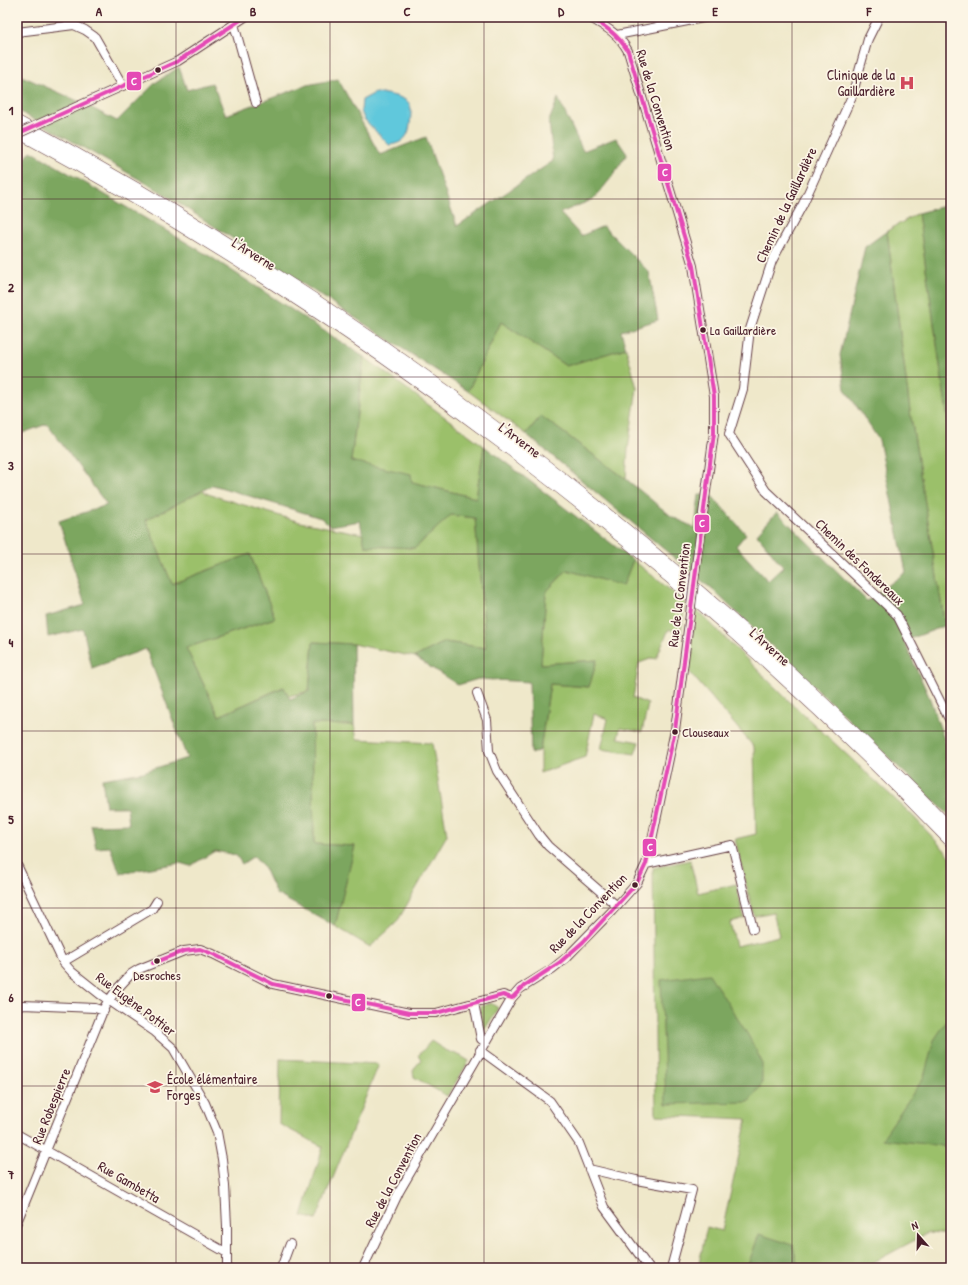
<svg xmlns="http://www.w3.org/2000/svg" width="968" height="1285" font-family="'Patrick Hand',sans-serif">
<style>
.green{fill:#9bc06b;stroke:#72704b}
.forest{fill:#7ca65f;stroke:#636245}
.water{fill:#60c8dc;stroke:#557484}
.lines{fill:none;stroke-linecap:round;stroke-linejoin:round}
.minor-casing{stroke:#633d43;stroke-width:10}
.highway-casing{stroke:#633d43;stroke-width:12}
.minor{stroke:#fff;stroke-width:8}
.highway{stroke:#fff;stroke-width:11}
.minor-bridge-casing{stroke:#633d43;stroke-width:10;stroke-linecap:butt}
.minor-bridge{stroke:#fff;stroke-width:8}
.bus-1-casing{stroke:#fcf5e5;stroke-width:7}
.bus-1{stroke:#e44ab5;stroke-width:4}
.grid{fill:none;stroke:#4a1f2b;stroke-width:1;stroke-opacity:0.55}
.bus-dot{fill:#4a1f2b;stroke:#fcf5e5;stroke-width:1.5}
.labels{text-anchor:middle;stroke-width:3.5;stroke-linejoin:round;paint-order:stroke}
.bus-label{font-size:13px;fill:#4a1f2b;stroke:#fcf5e5;text-anchor:start}
.poi-label{font-size:14px;fill:#4a1f2b;stroke:#fcf5e5;text-anchor:end}
.street-label{font-size:14px;fill:#4a1f2b;stroke:#fcf5e5}
.line-badge{stroke:#fcf5e5;stroke-width:1.5}
.badge-label{font-size:11px;text-anchor:middle;font-weight:bold;fill:#fff}
.neatline{fill:none;stroke:#4a1f2b;stroke-width:1.5}
.grid-label{font-size:13px;text-anchor:middle;font-weight:bold;fill:#4a1f2b}
</style>
<rect width="100%" height="100%" fill="#fcf5e5"/>
<filter id="ink" filterUnits="userSpaceOnUse"><feTurbulence type="fractalNoise" baseFrequency=".025" numOctaves="2"/><feDisplacementMap in="SourceGraphic" scale="8" xChannelSelector="R" yChannelSelector="G"/><feConvolveMatrix kernelMatrix="1 2 1 2 8 2 1 2 1" color-interpolation-filters="sRGB"/></filter>
<filter id="wash" filterUnits="userSpaceOnUse"><feTurbulence type="fractalNoise" baseFrequency=".012" numOctaves="4" result="noise"/><feDisplacementMap in="SourceGraphic" scale="16" xChannelSelector="R" yChannelSelector="G"/><feGaussianBlur stdDeviation="0.9" result="paint"/><feColorMatrix in="noise" values="0 0 0 0 0 0 0 0 0 0 0 0 0 0 0 0 0 1.4 0 .05"/><feComposite in="paint" operator="in"/></filter>
<g filter="url(#wash)">
<rect width="100%" height="100%" fill="#efe8ca"/>
<path class="green" d="M 918,213 L 951,441 L 951,627 L 945,626 L 910,411 L 887,231 Z
M 501,322 L 566,366 L 626,348 L 637,388 L 628,449 L 626,479 L 541,416 L 526,434 L 468,391 Z
M 364,357 L 484,446 L 476,498 L 412,482 L 351,461 Z
M 202,490 L 208,494 L 300,522 L 363,534 L 365,546 L 415,548 L 451,515 L 475,518 L 486,648 L 445,642 L 415,657 L 353,644 L 313,642 L 309,691 L 289,696 L 283,687 L 219,716 L 186,648 L 275,618 L 250,554 L 172,584 L 146,520 Z
M 633,560 L 685,602 L 681,635 L 669,629 L 656,659 L 653,658 L 639,663 L 633,698 L 648,704 L 642,732 L 620,728 L 618,738 L 639,742 L 635,754 L 601,749 L 608,719 L 594,714 L 585,757 L 540,773 L 540,750 L 550,684 L 589,687 L 597,660 L 541,664 L 546,592 L 567,570 L 623,585 Z
M 696,609 L 790,702 L 911,814 L 951,857 L 951,1235 L 928,1233 L 863,1268 L 698,1268 L 707,1227 L 722,1231 L 747,1119 L 656,1115 L 653,868 L 690,860 L 698,893 L 736,884 L 744,918 L 730,922 L 736,946 L 779,936 L 773,912 L 754,916 L 735,839 L 756,834 L 754,747 L 687,669 Z
M 312,724 L 354,725 L 357,739 L 432,743 L 447,835 L 397,922 L 370,947 L 335,926 L 355,846 L 314,844 Z
M 491,1003 L 498,1008 L 485,1029 L 484,1029 C 482,1025 479,1010 482,1006 C 484,1005 489,1004 491,1003 Z
M 431,1041 L 445,1050 L 461,1056 L 469,1061 L 447,1096 L 414,1077 L 413,1071 L 421,1059 L 418,1056 Z
M 280,1059 L 379,1064 L 316,1220 L 302,1216 L 323,1147 L 279,1124 Z"/>
<path class="forest" d="M 179,67 L 187,90 L 212,83 L 226,115 L 307,85 L 338,79 L 380,155 L 426,137 L 457,226 L 553,161 L 549,121 L 558,98 L 583,151 L 616,138 L 627,154 L 611,178 L 594,199 L 560,213 L 581,236 L 603,226 L 649,272 L 658,320 L 621,331 L 626,348 L 566,366 L 501,322 L 468,391 L 158,190 L 17,110 L 17,74 L 78,101 L 117,121 L 155,83 Z
M 31,151 L 211,257 L 364,357 L 351,461 L 411,474 L 412,482 L 476,498 L 484,446 L 633,560 L 623,586 L 567,570 L 546,592 L 541,664 L 597,660 L 589,687 L 550,684 L 540,750 L 531,754 L 529,682 L 478,679 L 458,685 L 415,657 L 445,642 L 486,648 L 475,518 L 451,515 L 415,548 L 365,546 L 360,521 L 330,526 L 321,518 L 213,485 L 146,520 L 172,584 L 250,554 L 275,618 L 186,648 L 219,716 L 284,687 L 290,699 L 309,691 L 313,642 L 353,644 L 354,725 L 312,724 L 314,844 L 355,846 L 335,926 L 276,894 L 263,866 L 254,856 L 242,864 L 236,855 L 215,851 L 190,866 L 180,863 L 120,873 L 110,847 L 96,848 L 91,825 L 129,824 L 127,807 L 106,807 L 102,779 L 143,772 L 187,758 L 146,649 L 92,668 L 83,629 L 48,637 L 46,616 L 85,605 L 59,521 L 107,505 L 47,424 L 17,435 L 17,169 Z
M 951,204 L 951,441 L 918,213 Z
M 887,231 L 910,411 L 945,626 L 904,641 L 930,699 L 951,759 L 951,817 L 714,591 L 526,434 L 541,416 L 626,479 L 671,516 L 695,528 L 699,495 L 711,495 L 746,534 L 736,546 L 768,581 L 783,567 L 757,534 L 777,512 L 867,601 L 906,572 L 879,440 L 845,389 L 840,355 L 865,247 Z
M 709,974 L 748,1035 L 762,1062 L 762,1084 L 749,1102 L 666,1104 L 661,980 Z
M 951,1015 L 951,1147 L 882,1139 L 924,1077 L 934,1040 Z
M 759,1234 L 793,1245 L 798,1268 L 747,1268 Z"/>
<path class="water" d="M 375,93 C 383,93 402,96 408,102 C 411,105 411,109 411,113 C 410,130 409,143 389,145 L 364,119 L 361,111 L 362,100 Z"/>
</g>
<g filter="url(#ink)">
<g class="lines">
<g class="minor-casing">
<path id="minor" d="M 589,17 C 606,27 618,33 628,51 L 693,266 L 714,396 L 714,433 L 698,550
M 234,24 L 256,103
M 17,32 L 74,25 L 85,30 L 95,37 L 123,86
M 617,35 L 708,17
M 65,112 L 178,61 L 245,17
M 729,434 L 743,389 L 750,329 L 772,261 L 803,204 L 852,96 L 868,39 L 879,17
M 729,434 L 766,491 L 897,615 L 951,723
M 477,693 L 487,720 L 489,751 L 497,771 L 539,835 L 548,846 L 617,906
M 646,864 L 732,845 L 753,929
M 17,865 L 63,962 L 72,972 L 101,995 L 155,1032 L 173,1048 L 205,1103 L 217,1132 L 222,1159 L 225,1186 L 227,1226 L 227,1268
M 63,962 L 152,909 L 157,901
M 474,1003 L 481,1039 L 485,1042
M 17,1007 L 23,1005 L 95,1008 L 104,1011
M 480,1050 L 550,1101 L 579,1143 L 604,1207 L 649,1268
M 17,1134 L 227,1253
M 589,1169 L 636,1180 L 692,1190 L 671,1268
M 17,1222 L 105,1006 L 117,989 L 131,974 L 139,969 L 184,951 L 200,949 L 213,954 L 273,984 L 409,1013 L 436,1013 L 503,995 L 512,998
M 281,1268 L 290,1244
M 363,1268 L 399,1192 L 512,998 L 520,989 L 552,969 L 566,958 L 612,911 L 637,883 L 646,864 L 650,849 L 675,730 L 689,622"/>
</g>
<g class="highway-casing">
<path id="highway" d="M 17,121 C 362,307 679,547 951,829
M 17,132 C 362,319 680,559 951,842"/>
</g>
<use href="#minor" class="minor"/>
<use href="#highway" class="highway"/>
<g class="minor-bridge-casing">
<path id="minor-bridge" d="M 17,134 L 65,112
M 689,622 L 698,550"/>
</g>
<use href="#minor-bridge" class="minor-bridge"/>
<g class="bus-1-casing">
<path id="bus-1" d="M 17,134 L 178,61 L 245,17
M 153,963 L 184,951 L 200,949 L 213,954 L 273,984 L 409,1013 L 436,1013 L 503,995 L 512,998
M 512,998 L 524,986 L 559,963 L 583,942 L 637,883 L 646,864 L 675,730 L 714,433 L 714,396 L 693,266 L 628,51 C 618,35 605,26 589,17"/>
</g>
<use href="#bus-1" class="bus-1"/>
</g>
</g>
<path class="grid" d="M 176,17 L 176,1268M 330,17 L 330,1268M 484,17 L 484,1268M 638,17 L 638,1268M 792,17 L 792,1268M 17,199 L 951,199M 17,377 L 951,377M 17,554 L 951,554M 17,731 L 951,731M 17,908 L 951,908M 17,1086 L 951,1086"/>
<defs>
<g id="hospital-bare" transform="scale(1.2)"><path d="M-5-5h3v3.5h4V-5h3V5h-3V1.5h-4V5h-3Z" fill="#d1495b" stroke="#fcf5e5" stroke-width="2.5" paint-order="stroke"/></g>
<g id="school-bare" transform="scale(1.2)"><path d="M0-5L7-2L0 1L-7-2ZM-4 1L0 2.5L4 1V4Q0 6-4 4Z" fill="#d1495b" stroke="#fcf5e5" stroke-width="2.5" paint-order="stroke"/></g>
</defs>
<g fill-rule="evenodd">
<use href="#hospital-bare" x="907" y="83"/>
<use href="#school-bare" x="155" y="1087"/>
</g>
<g class="bus-dot">
<circle cx="158" cy="70" r="3.5"/>
<circle cx="703" cy="330" r="3.5"/>
<circle cx="675" cy="732" r="3.5"/>
<circle cx="635" cy="885" r="3.5"/>
<circle cx="157" cy="961" r="3.5"/>
<circle cx="329" cy="996" r="3.5"/>
</g>
<g class="labels">
<g class="bus-label">
<text x="710" y="335">La Gaillardière</text>
<text x="682" y="737">Clouseaux</text>
<text x="157" y="980" text-anchor="middle">Desroches</text>
</g>
<g class="poi-label">
<text x="895" y="80">Clinique de la<tspan x="895" dy="16">Gaillardière</tspan></text>
<text x="167" y="1084" text-anchor="start">École élémentaire<tspan x="167" dy="16">Forges</tspan></text>
</g>
<g class="street-label">
<text transform="translate(656 100) rotate(73)" y="5">Rue de la Convention</text>
<text transform="translate(786 205) rotate(-65)" y="5">Chemin de la Gaillardière</text>
<text transform="translate(254 254) rotate(32)" y="5">L'Arverne</text>
<text transform="translate(520 440) rotate(37)" y="5">L'Arverne</text>
<text transform="translate(860 562) rotate(44)" y="5">Chemin des Fondereaux</text>
<text transform="translate(679 595) rotate(-83)" y="5">Rue de la Convention</text>
<text transform="translate(770 647) rotate(42)" y="5">L'Arverne</text>
<text transform="translate(588 913) rotate(-46)" y="5">Rue de la Convention</text>
<text transform="translate(136 1004) rotate(37)" y="5">Rue Eugène Pottier</text>
<text transform="translate(51 1106) rotate(-68)" y="5">Rue Robespierre</text>
<text transform="translate(393 1180) rotate(-62)" y="5">Rue de la Convention</text>
<text transform="translate(129 1182) rotate(30)" y="5">Rue Gambetta</text>
</g>
</g>
<g class="line-badge">
<rect x="126" y="71" width="16" height="20" rx="4" fill="#e44ab5"/>
<rect x="657" y="163" width="15" height="19" rx="4" fill="#e44ab5"/>
<rect x="694" y="514" width="16" height="19" rx="4" fill="#e44ab5"/>
<rect x="642" y="838" width="15" height="19" rx="4" fill="#e44ab5"/>
<rect x="351" y="993" width="15" height="19" rx="4" fill="#e44ab5"/>
</g>
<g class="badge-label">
<text x="134" y="85">C</text>
<text x="665" y="176">C</text>
<text x="702" y="527">C</text>
<text x="650" y="851">C</text>
<text x="358" y="1006">C</text>
</g>
<rect width="968" height="1285" fill="none" stroke="#fcf5e5" stroke-width="44"/>
<g transform="translate(918 1235) rotate(340)" stroke="#fcf5e5" stroke-width="3" paint-order="stroke">
<path d="M0-3L7 15L0 10L-7 15Z" fill="#4a1f2b"/>
<text y="-6" font-size="11" font-weight="bold" text-anchor="middle" fill="#4a1f2b">N</text>
</g>
<rect x="22" y="22" width="924" height="1241" class="neatline"/>
<g class="grid-label">
<text x="99" y="16">A</text>
<text x="253" y="16">B</text>
<text x="407" y="16">C</text>
<text x="561" y="16">D</text>
<text x="715" y="16">E</text>
<text x="869" y="16">F</text>
<text x="11" y="115">1</text>
<text x="11" y="292">2</text>
<text x="11" y="470">3</text>
<text x="11" y="647">4</text>
<text x="11" y="824">5</text>
<text x="11" y="1002">6</text>
<text x="11" y="1179">7</text>
</g>
</svg>
